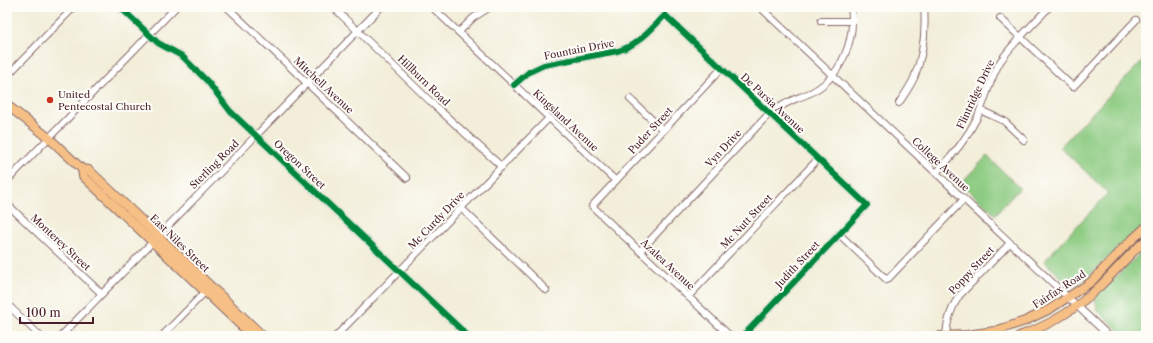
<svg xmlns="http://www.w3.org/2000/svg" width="1153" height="343" font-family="'Libre Caslon Text',serif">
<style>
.green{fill:#8ccb81;stroke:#6b7556}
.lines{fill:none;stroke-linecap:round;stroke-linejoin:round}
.minor-casing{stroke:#856768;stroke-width:8}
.major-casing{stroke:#856768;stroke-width:10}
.minor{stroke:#fff;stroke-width:6}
.major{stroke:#f5bf86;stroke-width:8}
.cycleway-casing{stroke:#fdfcf7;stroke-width:8}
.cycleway{stroke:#00873e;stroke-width:6}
.poi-dot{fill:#c8321e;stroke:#fdfcf7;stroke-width:1.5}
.labels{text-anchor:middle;stroke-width:4;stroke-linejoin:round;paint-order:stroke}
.street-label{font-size:10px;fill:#4a1f2b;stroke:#fdfcf7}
.poi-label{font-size:10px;fill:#4a1f2b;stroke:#fdfcf7;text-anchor:start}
</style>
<rect width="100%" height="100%" fill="#fdfcf7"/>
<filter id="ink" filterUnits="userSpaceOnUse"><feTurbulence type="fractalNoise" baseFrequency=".025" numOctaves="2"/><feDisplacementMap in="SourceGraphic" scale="8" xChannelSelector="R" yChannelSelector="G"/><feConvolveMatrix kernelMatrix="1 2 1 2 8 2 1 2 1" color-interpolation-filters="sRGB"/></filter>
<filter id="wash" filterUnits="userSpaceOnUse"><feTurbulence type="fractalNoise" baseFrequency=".012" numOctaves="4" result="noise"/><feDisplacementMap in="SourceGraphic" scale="16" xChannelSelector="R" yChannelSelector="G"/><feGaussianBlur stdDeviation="0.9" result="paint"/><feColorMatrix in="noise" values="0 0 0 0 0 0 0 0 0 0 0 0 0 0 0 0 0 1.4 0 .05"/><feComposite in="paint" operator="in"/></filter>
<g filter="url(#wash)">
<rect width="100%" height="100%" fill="#f2eed9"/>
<path class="green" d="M 1146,57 L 1146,224 L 1119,247 L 1092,273 L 1083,280 L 1075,284 L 1067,283 L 1044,261 L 1108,193 L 1060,147 Z
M 987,156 L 1020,188 L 995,215 L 961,183 Z
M 1146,247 L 1146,336 L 1125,336 L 1098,311 L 1095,298 Z"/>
</g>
<g filter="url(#ink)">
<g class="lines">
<g class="minor-casing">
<path id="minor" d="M 120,7 L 158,43 L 182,56 L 208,82 L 230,111 L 468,336
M 227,7 L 407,178
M 333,7 L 434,105 L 502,167
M 432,7 L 616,181
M 760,7 L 1109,336
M 1000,18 L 1073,87 L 1136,20
M 821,21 L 852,21
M 459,32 L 473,18 L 490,7
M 722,68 L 592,206 L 730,336
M 7,76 L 74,7
M 514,85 L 529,72 L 544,65 L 618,51 C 638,45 651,30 665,15 L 867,205 L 743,336
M 630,99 L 663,130
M 899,103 C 904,95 910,87 914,78 C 923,56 926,31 924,7
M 980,110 L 1004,121 L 1024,140
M 936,173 C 953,156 967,138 978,116 C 986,98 990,79 1000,62 C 1013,42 1033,25 1049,7
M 7,181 L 176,7
M 7,204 L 102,294
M 461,208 L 546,290
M 839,234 L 887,280 L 964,199
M 640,251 L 766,117 C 774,110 784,104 795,99 C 800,97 806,95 812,92 C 842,76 856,39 851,7
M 688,297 L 818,159
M 7,304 L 40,336
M 946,335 C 947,321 951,308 959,296 L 1010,243
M 61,336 L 381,7
M 162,336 L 205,292
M 336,336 L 549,118"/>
</g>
<g class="major-casing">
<path id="major" d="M 7,105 L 49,138 L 82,169 L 89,170 L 263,336
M 82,169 L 83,176 L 252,336
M 940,336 L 967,335 L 995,331 L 1025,321 L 1050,309 L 1091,282 L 1123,248 L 1146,227
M 1019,336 C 1048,326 1075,310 1098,288 C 1114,273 1128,255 1146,240"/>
</g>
<use href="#minor" class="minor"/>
<use href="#major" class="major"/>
<g class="cycleway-casing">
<path id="cycleway" d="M 120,7 L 158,43 L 182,56 L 208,82 L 230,111 L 468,336
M 514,85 L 529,72 L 544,65 L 618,51 C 638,45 651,30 665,15 L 867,205 L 743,336"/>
</g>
<use href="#cycleway" class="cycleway"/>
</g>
</g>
<circle class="poi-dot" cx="50" cy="100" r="4"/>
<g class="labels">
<g class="street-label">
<text transform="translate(579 49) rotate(-11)" y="4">Fountain Drive</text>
<text transform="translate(424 80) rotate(44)" y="4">Hillburn Road</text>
<text transform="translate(324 85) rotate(43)" y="4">Mitchell Avenue</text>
<text transform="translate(975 94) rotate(-65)" y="4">Flintridge Drive</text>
<text transform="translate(773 103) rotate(43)" y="4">De Parsia Avenue</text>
<text transform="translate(566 120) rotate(43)" y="4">Kingsland Avenue</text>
<text transform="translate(650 130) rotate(-47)" y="4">Puder Street</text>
<text transform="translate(723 148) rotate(-47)" y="4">Vyn Drive</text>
<text transform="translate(214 164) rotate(-45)" y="4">Sterling Road</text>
<text transform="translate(300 164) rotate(43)" y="4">Oregon Street</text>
<text transform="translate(941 164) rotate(43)" y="4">College Avenue</text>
<text transform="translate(436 220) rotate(-46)" y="4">Mc Curdy Drive</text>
<text transform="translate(746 221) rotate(-47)" y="4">Mc Nutt Street</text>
<text transform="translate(61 242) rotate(43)" y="4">Monterey Street</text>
<text transform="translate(180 243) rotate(44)" y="4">East Niles Street</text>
<text transform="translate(668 264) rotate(43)" y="4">Azalea Avenue</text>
<text transform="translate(797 264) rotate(-47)" y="4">Judith Street</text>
<text transform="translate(971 270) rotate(-47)" y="4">Poppy Street</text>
<text transform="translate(1059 289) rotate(-33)" y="4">Fairfax Road</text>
</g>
<g class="poi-label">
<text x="58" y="98">United<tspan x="58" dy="12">Pentecostal Church</tspan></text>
</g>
</g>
<rect width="1153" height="343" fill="none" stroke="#fdfcf7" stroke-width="24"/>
<path d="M20 317v6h73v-6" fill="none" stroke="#4a1f2b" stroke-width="2"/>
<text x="26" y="317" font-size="12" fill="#4a1f2b" stroke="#fdfcf7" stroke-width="3" paint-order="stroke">100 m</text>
</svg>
